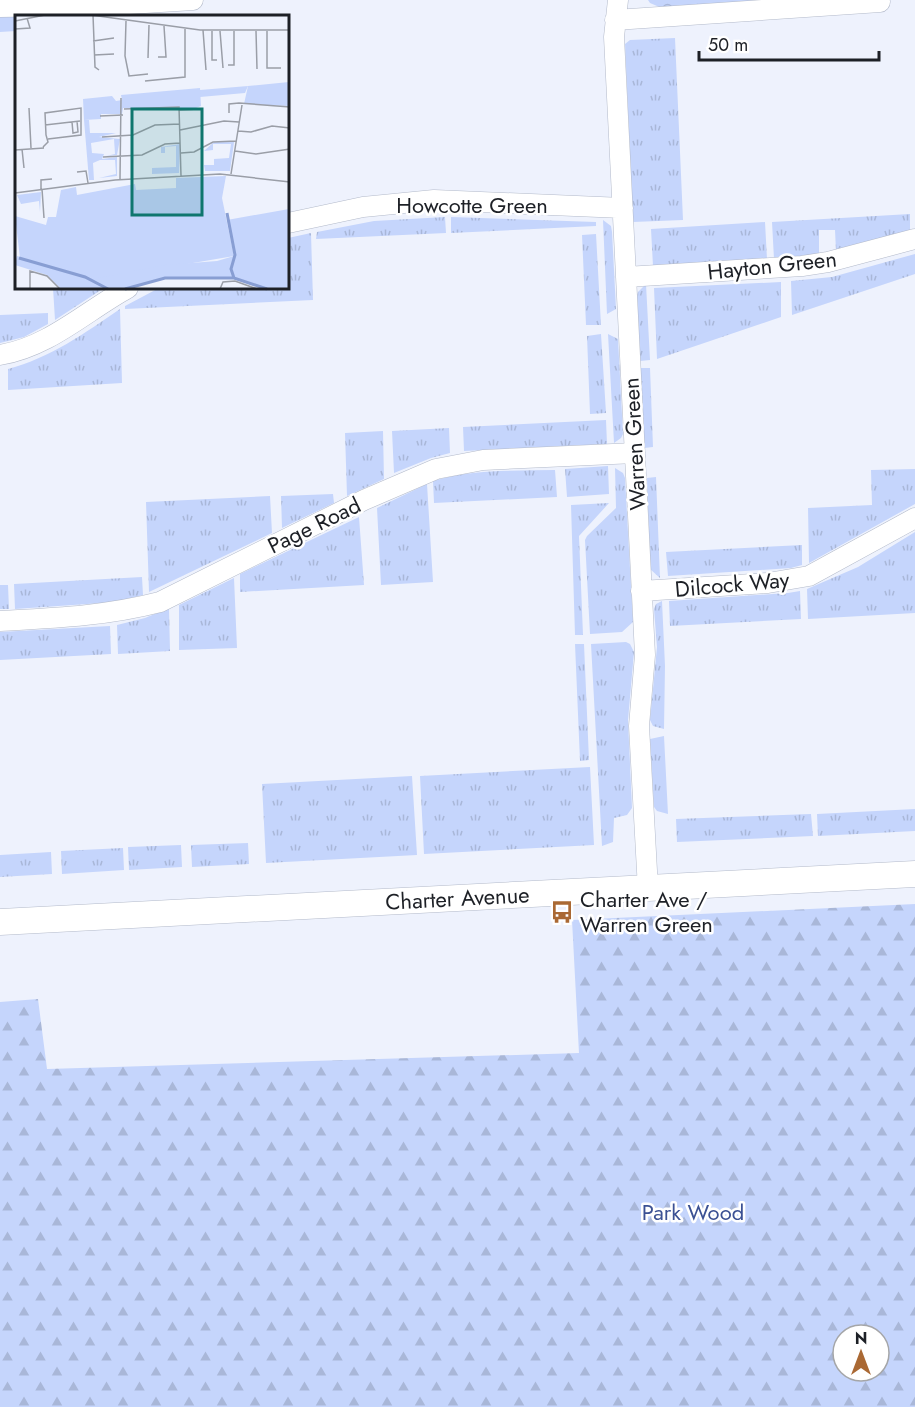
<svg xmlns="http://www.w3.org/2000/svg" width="915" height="1407" font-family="Jost,sans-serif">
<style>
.grass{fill:url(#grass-tufts)}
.forest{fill:url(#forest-firs);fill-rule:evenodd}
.park{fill:url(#park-crowns)}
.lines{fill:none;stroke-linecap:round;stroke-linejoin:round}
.minor-casing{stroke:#b3baca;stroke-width:21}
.tertiary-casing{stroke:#b3baca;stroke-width:27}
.minor{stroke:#fff;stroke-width:20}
.tertiary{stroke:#fff;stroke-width:26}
.labels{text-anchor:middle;stroke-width:5;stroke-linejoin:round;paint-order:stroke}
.street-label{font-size:22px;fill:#1d2026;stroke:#fff}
.poi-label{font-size:22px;fill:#1d2026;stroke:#fff;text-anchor:start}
.park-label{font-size:22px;fill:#3b5194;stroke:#fff}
.inset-river{fill:none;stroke:#889ed3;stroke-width:3}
.inset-road{fill:none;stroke:#9a9ea7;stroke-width:1.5}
.view{fill:#0f766e;fill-opacity:0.15;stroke:#0f766e;stroke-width:3}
.inset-edge{fill:none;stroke:#1d2026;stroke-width:3}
</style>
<defs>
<pattern id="grass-tufts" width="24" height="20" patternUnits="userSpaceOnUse" patternTransform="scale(1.5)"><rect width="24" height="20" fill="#c5d5fc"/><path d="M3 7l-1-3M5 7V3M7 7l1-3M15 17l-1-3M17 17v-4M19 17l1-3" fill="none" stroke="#a9b7d8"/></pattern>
<pattern id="forest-firs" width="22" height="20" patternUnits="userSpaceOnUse" patternTransform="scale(1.5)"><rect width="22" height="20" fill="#c5d5fc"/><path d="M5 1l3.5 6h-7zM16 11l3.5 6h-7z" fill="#a9b7d8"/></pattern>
<pattern id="park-crowns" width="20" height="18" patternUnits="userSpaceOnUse" patternTransform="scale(1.5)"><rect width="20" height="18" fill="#c5d5fc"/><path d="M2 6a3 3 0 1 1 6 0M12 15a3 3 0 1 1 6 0" fill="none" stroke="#a9b7d8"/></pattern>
</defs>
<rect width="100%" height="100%" fill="#eef2fd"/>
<path class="grass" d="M 28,14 L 28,16 L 16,16 L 16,31 L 0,32 L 0,15 Z
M 675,38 L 683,220 L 633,222 L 625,44 L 630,40 Z
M 910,214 L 910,232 L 836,251 L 835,230 L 819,230 L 819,255 L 774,259 L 772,222 Z
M 445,217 L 446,233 L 316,239 L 317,232 L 374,221 Z
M 451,217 L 596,222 L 596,226 L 451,233 Z
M 603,220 L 611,226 L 612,232 L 616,309 L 607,314 Z
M 765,222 L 767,259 L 653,266 L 651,229 Z
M 311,233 L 313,300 L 125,309 L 125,306 L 159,288 L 288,288 L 288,238 Z
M 596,234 L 601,325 L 586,325 L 582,235 Z
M 915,254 L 915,274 L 792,315 L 791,281 L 832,277 Z
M 781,282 L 781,317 L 657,359 L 654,288 Z
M 646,284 L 650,360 L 640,361 L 637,297 L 638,292 Z
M 53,288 L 104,288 L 55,320 Z
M 120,309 L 122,383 L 8,390 L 8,369 C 50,358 85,333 120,309 Z
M 48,313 L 48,324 L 24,337 L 0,343 L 0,315 Z
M 601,334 L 606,413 L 590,414 L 587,336 Z
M 608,334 L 618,339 L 623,434 L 621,438 L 614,443 Z
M 640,368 L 650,368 L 653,447 L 644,448 Z
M 606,420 L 607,444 L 464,451 L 463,427 Z
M 449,428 L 450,453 L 431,458 L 394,473 L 392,431 Z
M 383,431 L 384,479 L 347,496 L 345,433 Z
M 608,466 L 609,494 L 567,497 L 565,469 Z
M 615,468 L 623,473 L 625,478 L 633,622 L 622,632 L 590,634 L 585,540 L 587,536 L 616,508 Z
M 915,469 L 915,504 L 809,563 L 808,508 L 872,505 L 871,470 Z
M 555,470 L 557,497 L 434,503 L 433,481 C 472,469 514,471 555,470 Z
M 656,477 L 660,578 L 650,569 L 647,478 Z
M 427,484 L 433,582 L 381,585 L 377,508 Z
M 333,494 L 334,503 L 282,528 L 281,496 Z
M 270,496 L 272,533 L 149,592 L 146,502 Z
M 609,503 L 579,536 L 583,635 L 575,635 L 571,505 Z
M 359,517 L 364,585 L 240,592 L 240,574 Z
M 915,532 L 915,613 L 808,619 L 807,589 L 858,567 Z
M 802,545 L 802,565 L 791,568 L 668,576 L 666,552 Z
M 142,577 L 143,595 L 116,602 L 15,609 L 14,584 Z
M 234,578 L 237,648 L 179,650 L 179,605 Z
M 0,585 L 8,585 L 9,609 L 0,609 Z
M 800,591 L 801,619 L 670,626 L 669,601 L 788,593 Z
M 662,601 L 665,666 L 664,729 L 653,726 L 650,720 L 657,647 L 654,609 L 656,604 Z
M 169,608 L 170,651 L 118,654 L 117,625 L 145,618 Z
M 110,626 L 111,654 L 0,660 L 0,632 Z
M 626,642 L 630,644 L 634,652 L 628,720 L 632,808 L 627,815 L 614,818 L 613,842 L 602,846 L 591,644 Z
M 575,644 L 584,644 L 589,760 L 580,761 Z
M 664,736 L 668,814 L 657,811 L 654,807 L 650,739 Z
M 590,767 L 594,845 L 424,854 L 420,776 Z
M 412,776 L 417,855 L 266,863 L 262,784 Z
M 915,809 L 915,831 L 818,836 L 817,814 Z
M 811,814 L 813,836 L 677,842 L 676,819 Z
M 248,843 L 249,864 L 192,867 L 191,845 Z
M 181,845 L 182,867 L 129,870 L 128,847 Z
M 123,848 L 124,870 L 62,874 L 61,851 Z
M 51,852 L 52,874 L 0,877 L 0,855 Z"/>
<path class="forest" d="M 915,904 L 915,1407 L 0,1407 L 0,1002 L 38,999 L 47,1069 L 579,1053 L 572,920 ZM 843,1335 L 879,1335 L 879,1371 L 843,1371 Z"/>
<path class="park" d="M 648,0 L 773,0 L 664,9 L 650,3 Z"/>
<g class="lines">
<g class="minor-casing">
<path id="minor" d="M 618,0 L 614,37 L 645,655 L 639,726 L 648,889
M 0,7 L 113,5 L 193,0
M 615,20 L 880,2
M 288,223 L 363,207 L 434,200 L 623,208
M 626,277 L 802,266 L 828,262 L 915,239
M 0,355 C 49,347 86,311 128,288
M 641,591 L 768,583 L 809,576 L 915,518
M 0,621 C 55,618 106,616 160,602 L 364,500 L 436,469 L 483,460 L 635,453"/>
</g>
<g class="tertiary-casing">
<g id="tertiary">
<path id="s1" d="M 0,922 L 915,874"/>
</g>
</g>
<use href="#minor" class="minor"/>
<use href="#tertiary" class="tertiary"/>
</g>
<defs>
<g id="bus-bare" transform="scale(1.8)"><path d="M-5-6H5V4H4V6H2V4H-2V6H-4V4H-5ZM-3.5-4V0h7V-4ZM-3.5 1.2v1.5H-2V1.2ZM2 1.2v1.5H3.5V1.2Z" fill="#aa6934" stroke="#fff" stroke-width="2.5" paint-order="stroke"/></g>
</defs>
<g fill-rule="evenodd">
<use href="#bus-bare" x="562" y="912"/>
</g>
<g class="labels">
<g class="street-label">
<text x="472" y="213">Howcotte Green</text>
<text transform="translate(772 265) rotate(-6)" y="8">Hayton Green</text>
<text transform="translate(634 444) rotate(-93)" y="8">Warren Green</text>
<text transform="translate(314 525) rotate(-26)" y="8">Page Road</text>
<text transform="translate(732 584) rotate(-5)" y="8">Dilcock Way</text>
<text dy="8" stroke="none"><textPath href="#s1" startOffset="458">Charter Avenue</textPath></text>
</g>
<g class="poi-label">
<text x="580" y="907">Charter Ave /<tspan x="580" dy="25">Warren Green</tspan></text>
</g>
<g class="park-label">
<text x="693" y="1220">Park Wood</text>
</g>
</g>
<g transform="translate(15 15)">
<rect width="274" height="274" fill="#eef2fd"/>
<path d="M 233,71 L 230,78 L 185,82 L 185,75 ZM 69,105 L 74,105 L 75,118 L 101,118 L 84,122 L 105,124 L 102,140 L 91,141 L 100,139 L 99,124 L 76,128 L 77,138 L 89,139 L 87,144 L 102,142 L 102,161 L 84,163 L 101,159 L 100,145 L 85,145 L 78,148 L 79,165 L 74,165 ZM 199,127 L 219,127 L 215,156 L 190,156 L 189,150 L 199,150 L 199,144 L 214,143 L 216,129 L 198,129 L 198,135 L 189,136 ZM 165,129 L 164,158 L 137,159 L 137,153 L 161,152 L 161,131 L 150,132 L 150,138 L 146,138 L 146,132 ZM 26,177 L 25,197 L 24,186 L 6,189 L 2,180 Z" fill="#c5d5fc"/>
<path d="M 211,161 L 207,183 L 219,241 L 78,265 L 5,243 L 0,201 L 31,210 L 33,202 L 41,202 L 46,175 L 61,172 L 62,180 L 120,169 L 121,175 L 161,173 L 161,163 Z" fill="#c5d5fc"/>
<path d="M 274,67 L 274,91 L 229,89 L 233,71 ZM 185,73 L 186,91 L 181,93 L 108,93 L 107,99 L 86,99 L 86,104 L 69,105 L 68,84 L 97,81 L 101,86 L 107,85 L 106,80 ZM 274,194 L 274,274 L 253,274 L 218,262 L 150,263 L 111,274 L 46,274 L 32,260 L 0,250 L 2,241 L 78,264 L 150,250 L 202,246 L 219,241 L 212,205 Z" fill="#c5d5fc"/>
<path class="inset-river" d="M 212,198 L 220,240 L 216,254 L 219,263M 4,243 L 70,262 L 93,274M 110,274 L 150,263 L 219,263 L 252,274"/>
<path class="inset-road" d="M 76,0 L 185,15 L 275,15M 78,0 L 80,52 L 84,55M 0,6 L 30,0M 111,6 L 110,41 L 114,61 L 133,59M 0,14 L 15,13 L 12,3M 188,15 L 191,55M 197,16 L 197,45 L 202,45M 205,16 L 208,53M 241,16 L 242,54M 252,16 L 252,53 L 266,53M 78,26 L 99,23M 79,40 L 99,39M 143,42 L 151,42 L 149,11M 133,43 L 134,10M 213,50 L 219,50 L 219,16M 130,66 L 170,62 L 170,14M 14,93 L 16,133M 109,94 L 164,92 L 166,161M 164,95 L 184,94M 214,98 L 214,89 L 224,88 L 275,92M 85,101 L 108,100M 57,107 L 58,118 L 63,117 L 62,106M 30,110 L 65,106M 165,115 L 209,106 L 224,107M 223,116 L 236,117 L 257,111 L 275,113M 87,122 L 118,120 L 140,110 L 165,109M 28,132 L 33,127 L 31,120 L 30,98 L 66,93 L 66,120 L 33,124M 7,134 L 9,153M 0,135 L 29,133M 220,136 L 241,139 L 275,134M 166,138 L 179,137 L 198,127 L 221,126M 88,142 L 127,140 L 150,129 L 165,128M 62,157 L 71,156 L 73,168M 216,159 L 227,90M 105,164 L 106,83M 27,174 L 29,203M 26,175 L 26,165 L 37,164M 0,178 L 100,165 L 205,159 L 275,167M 15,274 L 15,256 L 32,261 L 45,274M 205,274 L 208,267 L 220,266 L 242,274"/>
<path class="view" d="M 117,94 L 187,94 L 187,200 L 117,200 Z"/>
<rect width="274" height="274" class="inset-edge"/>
</g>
<g transform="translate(861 1353)"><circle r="28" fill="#ffffff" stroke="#a5a6a8" stroke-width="1.5"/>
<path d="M0-4.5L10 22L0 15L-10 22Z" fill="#aa6934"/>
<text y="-9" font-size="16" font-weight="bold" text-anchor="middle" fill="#1d2026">N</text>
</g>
<path d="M699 51v9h180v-9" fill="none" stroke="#1d2026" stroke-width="3"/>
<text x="708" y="51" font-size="18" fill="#1d2026" stroke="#ffffff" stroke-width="4.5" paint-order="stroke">50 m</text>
</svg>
